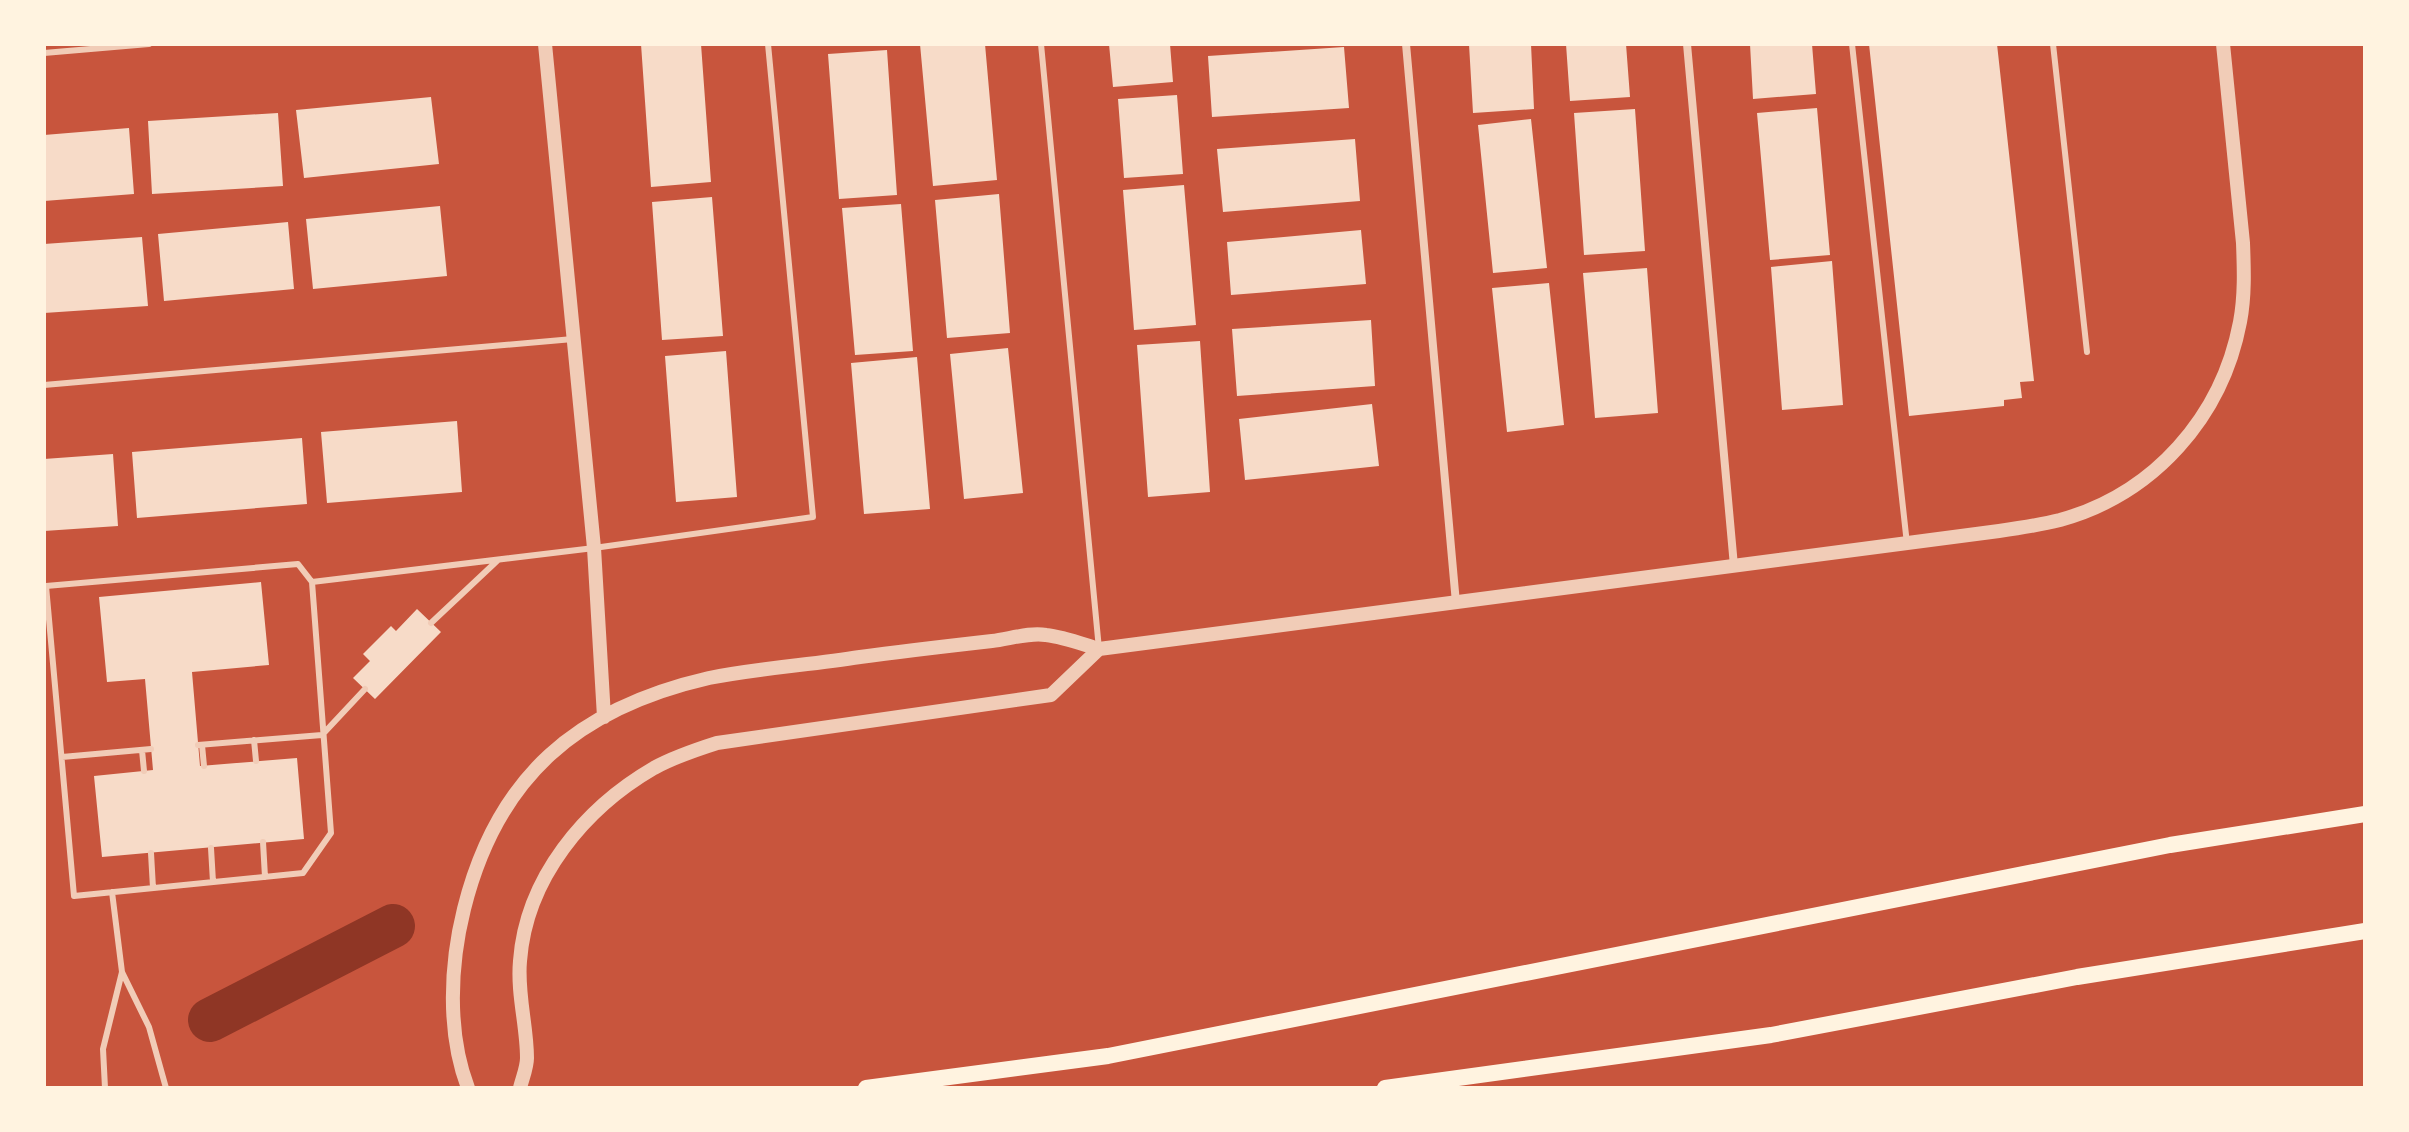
<svg xmlns="http://www.w3.org/2000/svg" width="2409" height="1132" font-family="Karla,sans-serif">
<style>
.lines{fill:none;stroke-linecap:round;stroke-linejoin:round}
.canal{stroke:#8f3625;stroke-width:44}
.building{fill:#f7dbc8}
.service{stroke:#f1ccb7;stroke-width:6}
.minor{stroke:#f1ccb7;stroke-width:8}
.tertiary{stroke:#f1ccb7;stroke-width:14}
.secondary{stroke:#fff3e0;stroke-width:16}
</style>
<rect width="100%" height="100%" fill="#c8553d"/>
<g class="lines">
<path class="canal" d="M 210,1020 L 393,926"/>
</g>
<path class="building" d="M 641,44 L 701,44 L 711,182 L 651,187 Z
M 920,44 L 985,44 L 997,180 L 933,186 Z
M 1109,44 L 1170,44 L 1173,82 L 1113,87 Z
M 1469,44 L 1531,44 L 1534,109 L 1473,113 Z
M 1566,44 L 1626,44 L 1630,97 L 1570,101 Z
M 1750,44 L 1812,44 L 1816,94 L 1753,99 Z
M 1869,44 L 1997,44 L 2034,381 L 2020,382 L 2022,398 L 2004,400 L 2004,406 L 1909,416 Z
M 1344,47 L 1349,108 L 1212,117 L 1208,56 Z
M 887,50 L 897,195 L 839,199 L 828,54 Z
M 1177,95 L 1183,174 L 1124,178 L 1118,99 Z
M 431,97 L 439,164 L 304,178 L 296,110 Z
M 1817,108 L 1830,255 L 1770,260 L 1757,113 Z
M 1635,109 L 1645,251 L 1584,255 L 1574,113 Z
M 278,113 L 283,186 L 152,194 L 148,121 Z
M 1531,119 L 1547,268 L 1493,273 L 1478,125 Z
M 129,128 L 134,194 L 44,201 L 44,135 Z
M 1355,139 L 1360,201 L 1223,212 L 1217,149 Z
M 1184,185 L 1196,325 L 1134,330 L 1123,190 Z
M 999,194 L 1010,333 L 947,338 L 935,200 Z
M 712,197 L 723,336 L 662,340 L 652,202 Z
M 901,204 L 913,351 L 855,355 L 842,208 Z
M 440,206 L 447,276 L 313,289 L 306,219 Z
M 288,222 L 294,289 L 164,301 L 158,234 Z
M 1361,230 L 1366,284 L 1231,295 L 1227,242 Z
M 142,237 L 148,306 L 44,313 L 44,244 Z
M 1832,261 L 1843,405 L 1782,410 L 1771,267 Z
M 1647,268 L 1658,413 L 1595,418 L 1583,273 Z
M 1549,283 L 1564,425 L 1507,432 L 1492,288 Z
M 1371,320 L 1375,386 L 1237,396 L 1232,329 Z
M 1200,341 L 1210,492 L 1148,497 L 1137,345 Z
M 1008,348 L 1023,493 L 964,499 L 950,354 Z
M 726,351 L 737,497 L 676,502 L 665,356 Z
M 917,357 L 930,509 L 864,514 L 851,363 Z
M 1372,404 L 1379,466 L 1245,480 L 1239,419 Z
M 457,421 L 462,492 L 327,503 L 321,432 Z
M 302,438 L 307,504 L 137,518 L 132,452 Z
M 113,454 L 118,526 L 44,531 L 44,459 Z
M 261,582 L 269,665 L 192,672 L 200,766 L 297,758 L 304,839 L 102,857 L 94,776 L 153,770 L 145,679 L 107,682 L 99,597 Z
M 417,609 L 441,632 L 375,699 L 353,678 L 370,661 L 363,654 L 391,626 L 396,631 Z"/>
<g class="lines">
<path class="service" d="M 1041,44 L 1099,649
M 1852,44 L 1907,544
M 2053,44 L 2087,352
M 44,53 L 149,44
M 44,385 L 573,339
M 298,564 L 312,582 L 331,833 L 303,873 L 74,896 L 46,586 Z
M 312,582 L 594,548 L 813,517 L 768,44
M 431,623 L 498,560
M 254,740 L 256,761
M 198,745 L 322,735 L 365,689
M 202,745 L 204,766
M 142,750 L 144,771
M 62,757 L 151,749
M 263,842 L 265,877
M 211,848 L 213,882
M 151,853 L 153,888
M 122,972 L 149,1027 L 166,1088
M 105,1088 L 103,1049 L 122,972 L 112,892"/>
<path class="minor" d="M 1406,44 L 1456,603
M 1687,44 L 1734,566"/>
<path class="tertiary" d="M 545,44 L 594,548 L 604,717
M 468,1088 C 447,1033 450,965 464,909 C 497,776 578,708 709,678 C 759,668 810,665 860,657 C 904,651 948,646 992,641 C 1009,639 1030,632 1046,635 C 1064,637 1082,644 1099,649 L 1999,531 C 2020,528 2040,525 2060,520 C 2154,494 2222,417 2240,322 C 2245,296 2244,269 2243,243 L 2223,44
M 520,1088 C 522,1079 527,1068 527,1058 C 527,1026 517,994 520,961 C 526,878 585,808 654,768 C 674,757 695,750 717,743 L 1051,695 L 1099,649"/>
<path class="secondary" d="M 866,1088 L 1108,1056 L 2170,845 L 2365,814
M 1385,1088 L 1771,1035 L 2077,977 L 2365,931"/>
</g>
<rect width="2409" height="1132" fill="none" stroke="#fff3e0" stroke-width="92"/>
</svg>
